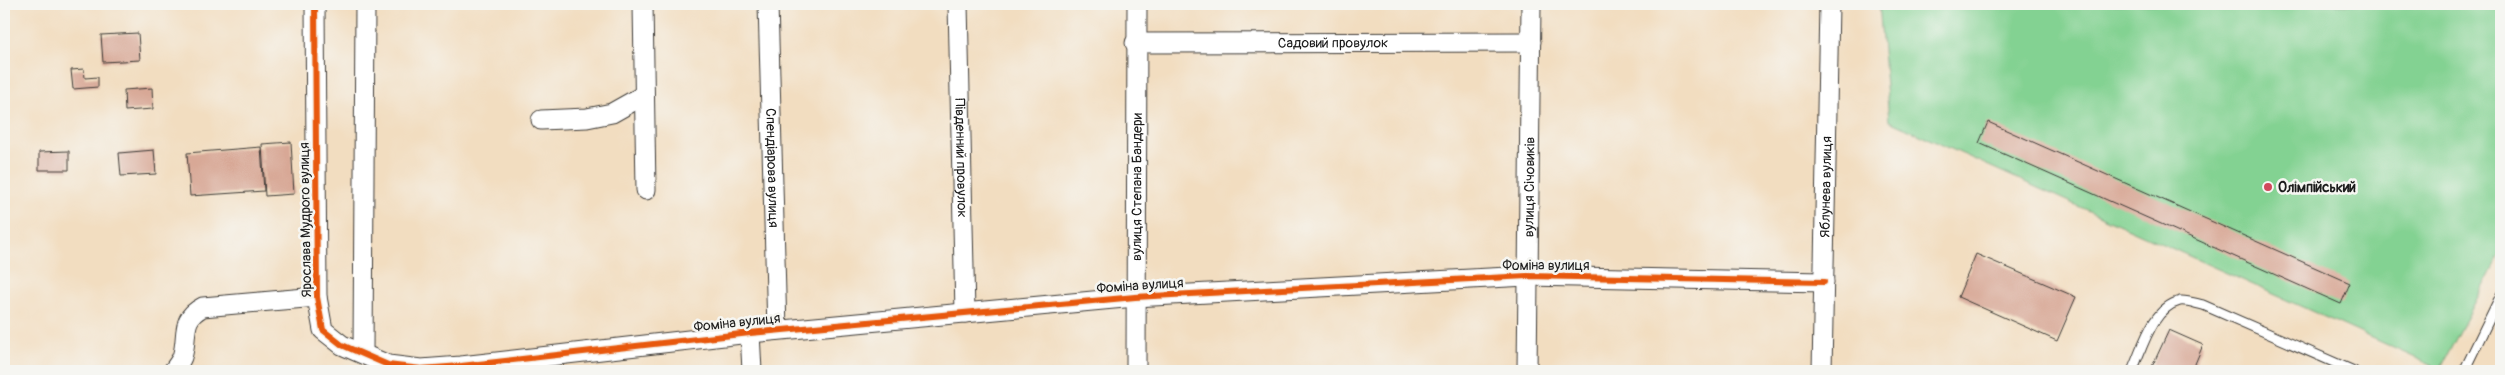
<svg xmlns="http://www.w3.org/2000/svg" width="2505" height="375" font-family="Pangolin,sans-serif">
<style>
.green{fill:#83d292;stroke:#507757}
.building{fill:#d8a896}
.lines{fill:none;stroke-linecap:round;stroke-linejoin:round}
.lane-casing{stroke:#3c3935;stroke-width:11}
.street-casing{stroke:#3c3935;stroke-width:21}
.lane{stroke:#fff;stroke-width:9}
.street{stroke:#fff;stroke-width:19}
.cycleway-casing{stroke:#f6f6f2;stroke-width:9}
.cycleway{stroke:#e8590c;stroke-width:6}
.poi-dot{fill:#d1495b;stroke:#f6f6f2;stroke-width:2}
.labels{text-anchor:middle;stroke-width:5;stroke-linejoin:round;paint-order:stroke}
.street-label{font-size:14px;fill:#1c1c1c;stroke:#f6f6f2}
.poi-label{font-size:14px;font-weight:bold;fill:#1c1c1c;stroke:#f6f6f2;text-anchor:start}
</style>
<rect width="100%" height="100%" fill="#f6f6f2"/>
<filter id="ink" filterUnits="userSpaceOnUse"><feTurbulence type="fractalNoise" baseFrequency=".02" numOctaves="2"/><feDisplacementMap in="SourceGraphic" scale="10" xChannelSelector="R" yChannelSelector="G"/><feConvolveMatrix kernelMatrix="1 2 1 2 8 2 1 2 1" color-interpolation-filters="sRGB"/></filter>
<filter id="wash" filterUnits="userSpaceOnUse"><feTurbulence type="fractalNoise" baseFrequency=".0096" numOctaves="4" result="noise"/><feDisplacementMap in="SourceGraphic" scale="20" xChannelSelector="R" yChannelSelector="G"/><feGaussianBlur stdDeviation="1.12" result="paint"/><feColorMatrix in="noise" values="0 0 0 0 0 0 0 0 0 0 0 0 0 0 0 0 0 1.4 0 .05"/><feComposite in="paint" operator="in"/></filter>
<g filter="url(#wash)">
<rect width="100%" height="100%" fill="#f2ddc0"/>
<path class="green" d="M 1879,4 L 2501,4 L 2501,253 L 2440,369 L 1889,121 Z"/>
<g id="blocks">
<path class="building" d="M 138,33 L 140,60 L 103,62 L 101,35 Z
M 84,69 L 85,78 L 98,77 L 98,87 L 73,89 L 71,70 Z
M 152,88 L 153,109 L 125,111 L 124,90 Z
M 1988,122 L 2350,283 L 2341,304 L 1979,143 Z
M 291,142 L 294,194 L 265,196 L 262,144 Z
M 261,147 L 264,191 L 190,196 L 187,153 Z
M 154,150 L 156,174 L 121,176 L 119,153 Z
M 69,151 L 69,170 L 39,170 L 39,152 Z
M 7,171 L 9,195 L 4,195 L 4,172 Z
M 1976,254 L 2076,297 L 2057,341 L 1958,297 Z
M 2169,330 L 2203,345 L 2192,371 L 2150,371 Z"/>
</g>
</g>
<g filter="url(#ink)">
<use href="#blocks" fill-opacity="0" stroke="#3c3935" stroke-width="1"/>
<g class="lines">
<g class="lane-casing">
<path id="lane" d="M 2132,371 C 2143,347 2152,308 2180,301 C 2187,300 2197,304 2203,305 L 2354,371
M 2464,371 L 2501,295"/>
</g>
<g class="street-casing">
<g id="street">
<path d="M 315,4 L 317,297 L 323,330 L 342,345 L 388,365 L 421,369 L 461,366 L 750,333 L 1135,297 L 1527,276 L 1824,282"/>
<path d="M 643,4 L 646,190"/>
<path id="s1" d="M 768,4 L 777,330"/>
<path id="s2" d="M 958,4 L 965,313"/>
<path id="s3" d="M 1135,43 L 1531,42"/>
<path d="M 541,120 L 587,118 L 612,113 L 644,95"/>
<path d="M 750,333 L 752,371"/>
<path d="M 363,353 L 365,4"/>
<path d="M 173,371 C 176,367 180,362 182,357 C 189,336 179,319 203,307 L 317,297"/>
<path id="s4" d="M 1136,371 L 1137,4"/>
<path id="s5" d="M 1527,371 L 1531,4"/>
<path id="s6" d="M 1822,371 L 1829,4"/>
</g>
</g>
<use href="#lane" class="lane"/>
<use href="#street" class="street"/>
<g class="cycleway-casing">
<path id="cycleway" d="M 315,4 L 317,297 L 323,330 L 342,345 L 388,365 L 421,369 L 461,366 L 750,333 L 1135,297 L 1527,276 L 1824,282"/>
</g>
<use href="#cycleway" class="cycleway"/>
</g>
</g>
<circle class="poi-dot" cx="2268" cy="187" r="5"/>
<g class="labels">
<g class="street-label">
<text dy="5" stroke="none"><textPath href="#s3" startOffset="198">Садовий провулок</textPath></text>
<text dy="5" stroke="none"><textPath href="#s2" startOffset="154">Південний провулок</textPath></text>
<text dy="5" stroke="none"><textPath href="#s1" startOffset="164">Спендіарова вулиця</textPath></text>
<text dy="5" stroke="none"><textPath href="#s4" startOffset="184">вулиця Степана Бандери</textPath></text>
<text dy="5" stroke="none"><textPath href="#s5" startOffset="184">вулиця Січовиків</textPath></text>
<text dy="5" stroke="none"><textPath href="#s6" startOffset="184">Яблунева вулиця</textPath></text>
<text transform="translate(305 220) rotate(-91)" y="5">Ярослава Мудрого вулиця</text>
<text x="1546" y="270">Фоміна вулиця</text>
<text transform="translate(1140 285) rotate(-4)" y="5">Фоміна вулиця</text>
<text transform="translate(737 322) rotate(-6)" y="5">Фоміна вулиця</text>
</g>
<g class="poi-label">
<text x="2278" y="192">Олімпійський</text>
</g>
</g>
<rect width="2505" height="375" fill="none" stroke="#f6f6f2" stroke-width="20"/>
</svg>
